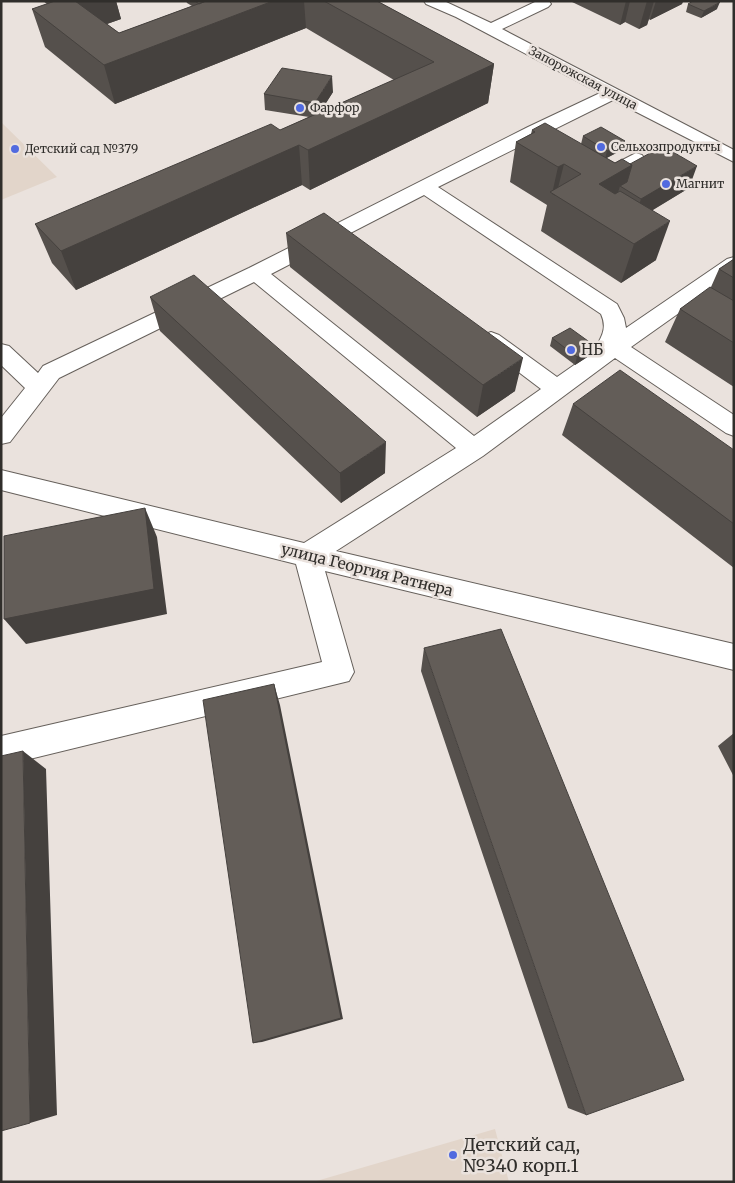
<svg xmlns="http://www.w3.org/2000/svg" width="735" height="1183" font-family="Merriweather,serif">
<style>
.built{fill:#e2d5ca}
.lines{fill:none;stroke-linecap:round;stroke-linejoin:round}
.minor-casing{stroke:#66605b;stroke-width:2}
.minor{fill:#fff;fill-rule:evenodd}
.wall{fill:#55504c}
.shaded-wall{fill:#45413e}
.building{fill:#635d58;stroke:#45413e}
.poi-dot{fill:#516adf;stroke:#eae2dd;stroke-width:2}
.labels{text-anchor:middle;stroke-width:5;stroke-linejoin:round;paint-order:stroke}
.far-street-label{font-size:12px;fill:#302e2b;stroke:#eae2dd}
.far-poi-label{font-size:12px;fill:#302e2b;stroke:#eae2dd;text-anchor:start}
.poi-label{font-size:15px;fill:#302e2b;stroke:#eae2dd;text-anchor:start}
.street-label{font-size:15px;fill:#302e2b;stroke:#eae2dd}
.near-poi-label{font-size:18px;fill:#302e2b;stroke:#eae2dd;text-anchor:start}
</style>
<rect width="100%" height="100%" fill="#eae2dd"/>
<path class="built" d="M 1,122 L 57,177 L 1,200 Z
M 495,1129 L 509,1182 L 313,1182 Z"/>
<g class="lines">
<g class="minor-casing">
<path id="minor" d="M 424,1 L 444,1 L 491,23 L 537,1 L 549,1 L 551,4 L 548,7 L 502,29 L 734,150 L 734,162 L 613,100 L 438,187 L 617,304 L 624,318 L 626,328 L 727,259 L 734,257 L 734,274 L 631,347 L 734,415 L 734,436 L 726,433 L 615,358 L 483,456 L 336,551 L 734,644 L 734,670 L 325,571 L 354,672 L 349,681 L 1,766 L 1,736 L 322,662 L 296,564 L 1,490 L 1,470 L 304,543 L 456,448 L 254,282 L 59,378 L 10,442 L 1,444 L 1,418 L 25,388 L 1,365 L 1,344 L 9,346 L 38,373 L 43,366 L 249,268 L 528,127 L 600,93 L 456,17 L 426,4 ZM 424,195 L 601,314 C 606,325 604,333 598,343 L 600,347 L 557,377 L 499,335 L 491,332 L 483,335 L 480,340 L 483,345 L 541,389 L 474,436 L 271,274 Z
M 636,153 L 642,155 L 645,159 L 642,163 C 625,173 604,191 589,168 L 591,164 L 598,162 L 609,167 Z"/>
</g>
<use href="#minor" class="minor"/>
</g>
<path class="wall" d="M 43,1 L 116,1 L 121,19 L 107,24 L 119,33 L 192,6 L 187,3 L 186,1 L 377,1 L 494,64 L 488,103 L 310,190 L 302,185 L 76,290 L 52,263 L 35,224 L 280,130 L 309,117 L 265,110 L 264,94 L 333,92 L 320,112 L 394,80 L 306,28 L 115,104 L 45,47 L 32,9 L 47,4 Z
M 570,1 L 683,1 L 682,4 L 650,20 L 649,19 L 647,25 L 639,29 L 625,22 L 620,25 Z
M 688,4 L 717,9 L 701,18 L 686,12 Z
M 532,130 L 581,144 L 583,136 L 625,141 L 622,150 L 606,158 L 615,163 L 630,164 L 689,188 L 653,210 L 656,260 L 621,283 L 541,231 L 547,205 L 510,182 L 516,142 L 531,134 Z
M 286,233 L 515,391 L 477,417 L 290,267 Z
M 734,259 L 734,387 L 665,342 L 680,309 L 711,287 L 719,269 Z
M 150,297 L 385,473 L 341,503 L 160,331 Z
M 552,338 L 595,346 L 592,354 L 575,365 L 550,346 Z
M 573,404 L 734,450 L 734,568 L 562,435 Z
M 424,648 L 586,1115 L 568,1108 L 421,671 Z
M 734,733 L 734,777 L 718,746 Z"/>
<path class="shaded-wall" d="M 75,1 L 116,1 L 121,19 L 84,32 Z
M 273,1 L 304,1 L 306,28 L 115,104 L 104,65 Z
M 626,1 L 630,1 L 625,22 L 620,25 Z
M 647,1 L 654,1 L 647,25 L 639,29 Z
M 656,1 L 683,1 L 682,4 L 650,20 Z
M 720,2 L 717,9 L 701,18 L 704,11 Z
M 494,64 L 488,103 L 310,190 L 308,150 Z
M 332,76 L 333,92 L 316,119 L 315,103 Z
M 625,141 L 622,150 L 605,159 L 607,151 Z
M 299,145 L 302,185 L 76,290 L 61,251 Z
M 564,164 L 556,196 L 552,194 L 558,167 Z
M 632,165 L 625,189 L 620,186 L 613,209 L 599,184 Z
M 697,166 L 689,188 L 634,221 L 641,199 Z
M 670,221 L 656,260 L 621,283 L 634,244 Z
M 595,346 L 592,354 L 575,365 L 577,357 Z
M 523,358 L 515,391 L 477,417 L 483,385 Z
M 386,442 L 385,473 L 341,503 L 340,473 Z
M 145,508 L 157,537 L 167,614 L 26,644 L 4,619 Z
M 274,684 L 280,705 L 343,1019 L 262,1042 L 253,1043 Z
M 23,751 L 46,769 L 57,1115 L 30,1123 Z"/>
<path class="building" d="M 55,1 L 75,1 L 119,33 L 206,1 L 273,1 L 104,65 L 32,9 Z
M 195,1 L 206,1 L 199,4 Z
M 324,1 L 377,1 L 494,64 L 308,150 L 299,145 L 61,251 L 35,224 L 271,124 L 280,130 L 434,62 Z
M 693,1 L 719,1 L 720,2 L 704,11 L 688,4 Z
M 282,68 L 332,76 L 315,103 L 264,94 Z
M 545,123 L 615,163 L 622,159 L 632,165 L 599,184 L 615,194 L 620,191 L 670,221 L 634,244 L 550,192 L 581,174 L 564,164 L 558,167 L 516,142 L 535,132 L 532,130 Z
M 601,127 L 625,141 L 607,151 L 583,136 Z
M 663,146 L 697,166 L 641,199 L 620,186 L 627,182 L 632,165 L 630,164 Z
M 324,213 L 523,358 L 483,385 L 286,233 Z
M 734,259 L 734,278 L 719,269 Z
M 194,275 L 386,442 L 340,473 L 150,297 Z
M 710,287 L 734,301 L 734,343 L 680,309 Z
M 570,328 L 595,346 L 577,357 L 552,338 Z
M 620,370 L 734,450 L 734,524 L 573,404 Z
M 145,508 L 154,589 L 4,619 L 4,536 Z
M 501,629 L 684,1080 L 586,1115 L 424,648 Z
M 274,684 L 341,1018 L 253,1043 L 203,700 Z
M 23,751 L 30,1123 L 1,1131 L 1,756 Z"/>
<g class="poi-dot">
<circle cx="300" cy="108" r="5"/>
<circle cx="601" cy="147" r="5"/>
<circle cx="15" cy="149" r="5"/>
<circle cx="666" cy="184" r="5"/>
<circle cx="571" cy="350" r="5"/>
<circle cx="453" cy="1155" r="5"/>
</g>
<g class="labels">
<g class="far-street-label">
<text transform="translate(583 78) rotate(28)" y="4">Запорожская улица</text>
</g>
<g class="far-poi-label">
<text x="310" y="112">Фарфор</text>
<text x="611" y="151">Сельхозпродукты</text>
<text x="25" y="153">Детский сад №379</text>
<text x="676" y="188">Магнит</text>
</g>
<g class="poi-label">
<text x="581" y="355">НБ</text>
</g>
<g class="street-label">
<text transform="translate(367 570) rotate(14)" y="5">улица Георгия Ратнера</text>
</g>
<g class="near-poi-label">
<text x="463" y="1151">Детский сад,<tspan x="463" dy="21">№340 корп.1</tspan></text>
</g>
</g>
<rect width="735" height="1183" fill="none" stroke="#302e2b" stroke-width="5"/>
</svg>
